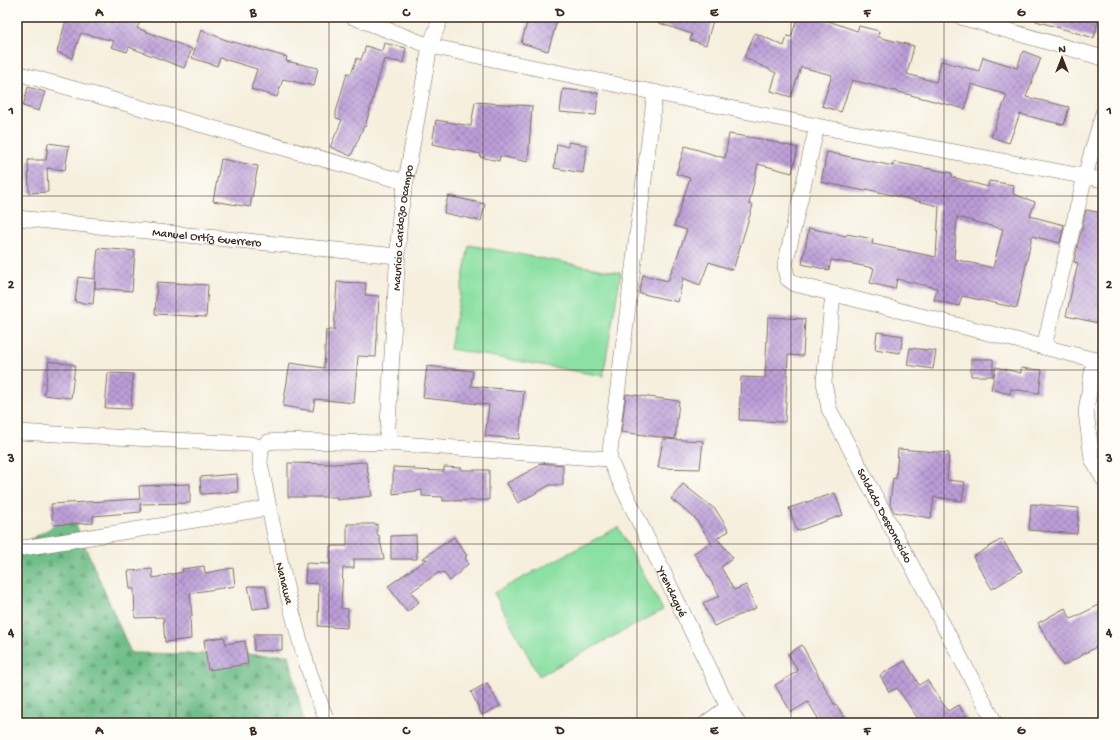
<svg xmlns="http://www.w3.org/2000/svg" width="1120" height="740" font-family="'Gochi Hand',sans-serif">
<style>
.forest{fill:url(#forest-firs);stroke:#567454}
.pitch{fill:#8be0a3;stroke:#638560}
.building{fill:url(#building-cross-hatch);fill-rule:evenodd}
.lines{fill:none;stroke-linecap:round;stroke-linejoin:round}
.street-casing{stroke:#7c6f61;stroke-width:16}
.street{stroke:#fff;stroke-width:15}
.grid{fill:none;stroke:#3b2a1e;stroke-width:1;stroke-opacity:0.55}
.labels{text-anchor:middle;stroke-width:4;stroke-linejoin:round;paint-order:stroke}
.street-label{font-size:12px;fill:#3b2a1e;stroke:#fdfcf7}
.neatline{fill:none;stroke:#3b2a1e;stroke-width:1.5}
.grid-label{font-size:13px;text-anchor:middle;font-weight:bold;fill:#3b2a1e}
</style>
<defs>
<pattern id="forest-firs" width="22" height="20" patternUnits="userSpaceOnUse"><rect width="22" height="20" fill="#70be89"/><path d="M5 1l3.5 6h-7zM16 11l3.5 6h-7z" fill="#5d9b6f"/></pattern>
<pattern id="building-cross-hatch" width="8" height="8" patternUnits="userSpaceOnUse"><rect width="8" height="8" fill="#bc9ed8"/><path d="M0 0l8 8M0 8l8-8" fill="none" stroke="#9a81af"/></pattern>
</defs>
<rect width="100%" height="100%" fill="#fdfcf7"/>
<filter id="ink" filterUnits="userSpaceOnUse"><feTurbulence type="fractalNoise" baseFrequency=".025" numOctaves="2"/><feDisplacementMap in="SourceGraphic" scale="8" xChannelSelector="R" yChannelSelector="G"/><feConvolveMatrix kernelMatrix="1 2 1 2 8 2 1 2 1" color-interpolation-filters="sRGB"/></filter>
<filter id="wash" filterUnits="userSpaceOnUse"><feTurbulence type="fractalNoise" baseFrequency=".012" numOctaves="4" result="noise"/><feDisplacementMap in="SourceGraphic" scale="16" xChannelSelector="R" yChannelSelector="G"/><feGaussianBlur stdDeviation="0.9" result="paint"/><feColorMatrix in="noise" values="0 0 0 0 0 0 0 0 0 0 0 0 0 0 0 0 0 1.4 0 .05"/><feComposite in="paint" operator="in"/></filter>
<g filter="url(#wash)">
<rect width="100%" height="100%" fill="#f6efde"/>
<path class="forest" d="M 72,516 L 131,653 L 289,655 L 304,723 L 17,723 L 17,547 Z"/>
<path class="pitch" d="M 469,245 L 621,273 L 603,376 L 450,349 Z
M 618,527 L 663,610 L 539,676 L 494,593 Z"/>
<g id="blocks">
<path class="building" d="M 67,17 L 91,17 L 113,23 L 115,17 L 142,17 L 137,28 L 192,49 L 184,68 L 129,47 L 127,52 L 111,47 L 114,41 L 81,33 L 72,58 L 57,52 Z
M 529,17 L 542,17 L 557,21 L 548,51 L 521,43 Z
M 650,17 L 714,17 L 706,45 L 690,40 L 692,34 L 650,20 Z
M 798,17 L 817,17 L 857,31 L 859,26 L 879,31 L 878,37 L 914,46 L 907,74 L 936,82 L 941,61 L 979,71 L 983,57 L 1017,68 L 1023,51 L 1041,58 L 1026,97 L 1069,107 L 1064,125 L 1020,114 L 1009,143 L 991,137 L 1007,95 L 971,84 L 965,109 L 852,80 L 841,112 L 822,106 L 832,75 L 801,67 L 791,97 L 771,91 L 776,73 L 744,57 L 755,33 L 784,46 L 787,36 L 791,37 Z
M 1036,17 L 1099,17 L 1094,38 L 1036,21 Z
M 201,30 L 226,40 L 287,57 L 286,61 L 318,68 L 314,86 L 283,79 L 277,97 L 251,89 L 257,69 L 220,58 L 217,66 L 192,58 Z
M 384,43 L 406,48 L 403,63 L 384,59 L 365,127 L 364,126 L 351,156 L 330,147 L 342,120 L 336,118 L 336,112 L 347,73 L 351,74 L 357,58 L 361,60 L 366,46 L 382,51 Z
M 28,87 L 45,92 L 39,111 L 23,106 Z
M 563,89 L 598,93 L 596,115 L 560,112 Z
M 475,102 L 532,106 L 528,162 L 500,156 L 499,161 L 480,157 L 481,154 L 432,144 L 436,120 L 471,126 Z
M 729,134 L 761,139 L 798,148 L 792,173 L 758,164 L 749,204 L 753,205 L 733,270 L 709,262 L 700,285 L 683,278 L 678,302 L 639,293 L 643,275 L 668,281 L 687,230 L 674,226 L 690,178 L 676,174 L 685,146 L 725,158 Z
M 568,142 L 587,145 L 583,173 L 554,168 L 557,144 L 568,147 Z
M 48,143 L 69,146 L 65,170 L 47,168 L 48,192 L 29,193 L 28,160 L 46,160 Z
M 827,152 L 893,166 L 893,162 L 952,173 L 952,177 L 988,187 L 989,181 L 1014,185 L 1013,194 L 1035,202 L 1030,216 L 1064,225 L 1060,243 L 1032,236 L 1017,308 L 962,296 L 959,306 L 934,300 L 937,288 L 897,279 L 895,289 L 870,283 L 874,268 L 831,260 L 829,270 L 802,264 L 809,228 L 846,236 L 847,234 L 873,239 L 872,244 L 936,257 L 939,206 L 866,189 L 865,191 L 821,182 ZM 957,217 L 1003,229 L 993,268 L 954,259 Z
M 221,159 L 258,166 L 250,207 L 213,201 Z
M 448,196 L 485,204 L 481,221 L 444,213 Z
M 1086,210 L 1103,213 L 1103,324 L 1066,316 L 1078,263 L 1074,262 Z
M 98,248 L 135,251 L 132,291 L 95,288 L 95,281 L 93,304 L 75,302 L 78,277 L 95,279 Z
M 157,282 L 208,285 L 206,317 L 155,314 Z
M 337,282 L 366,283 L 365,295 L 379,296 L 376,357 L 358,356 L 354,403 L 315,399 L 313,411 L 283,406 L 290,363 L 324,368 L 326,330 L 334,330 Z
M 768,317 L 805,319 L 803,356 L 788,355 L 785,422 L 739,420 L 741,377 L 765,378 Z
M 877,332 L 903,336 L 900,353 L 875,349 Z
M 910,348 L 936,351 L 933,369 L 907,365 Z
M 971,359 L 993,359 L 993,376 L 971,376 Z
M 49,361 L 75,365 L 71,398 L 44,395 Z
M 427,366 L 473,371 L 471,386 L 524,391 L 519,439 L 485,436 L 489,405 L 423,398 Z
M 996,367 L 1021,373 L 1021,368 L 1042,370 L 1039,393 L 1011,389 L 1010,394 L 991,389 Z
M 108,373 L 133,374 L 131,409 L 105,408 Z
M 626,394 L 679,401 L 675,439 L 621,432 Z
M 663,439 L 703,441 L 700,469 L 658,468 Z
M 898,449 L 949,453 L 947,480 L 965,482 L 962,501 L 934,497 L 931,518 L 894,512 L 890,504 L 893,478 L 896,479 Z
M 366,462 L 372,496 L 337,500 L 337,497 L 288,497 L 288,463 L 334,464 Z
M 539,463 L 563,465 L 563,485 L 550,485 L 518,503 L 507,483 L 539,466 Z
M 393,467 L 414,468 L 414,470 L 444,471 L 444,467 L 462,468 L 461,470 L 489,470 L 489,500 L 443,501 L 443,497 L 422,496 L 422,490 L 393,494 Z
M 237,474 L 238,492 L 201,494 L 200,477 Z
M 190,484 L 190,503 L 140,504 L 141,512 L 93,516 L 93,523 L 53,525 L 51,504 L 140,499 L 139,486 Z
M 683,484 L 716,510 L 729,531 L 717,538 L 733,558 L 721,567 L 734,590 L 746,585 L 756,608 L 714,626 L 703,603 L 720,596 L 694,553 L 711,542 L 695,518 L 671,499 Z
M 835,493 L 843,515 L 797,531 L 789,508 Z
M 1031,504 L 1079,508 L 1077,534 L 1029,530 Z
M 347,524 L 377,524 L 377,535 L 379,535 L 384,559 L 354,559 L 354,568 L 343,568 L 341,608 L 348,609 L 347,628 L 318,626 L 319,584 L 305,583 L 306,563 L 330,564 L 330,546 L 347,546 Z
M 416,535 L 417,559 L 391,559 L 391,536 Z
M 454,537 L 467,556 L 465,557 L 468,564 L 450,581 L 443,572 L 440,574 L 439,572 L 411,592 L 419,602 L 407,612 L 388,586 L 427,559 L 422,559 Z
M 1002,539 L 1022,571 L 992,589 L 973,557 Z
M 204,566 L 205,573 L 233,568 L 235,586 L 190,593 L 192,616 L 190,617 L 191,639 L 165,642 L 163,617 L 135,618 L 134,589 L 130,589 L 128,571 L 152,569 L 153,578 L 183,572 L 182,569 Z
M 248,586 L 265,586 L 269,607 L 253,609 Z
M 1103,603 L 1103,643 L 1063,666 L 1038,623 L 1065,608 L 1071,619 Z
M 254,634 L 282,634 L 282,650 L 254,651 Z
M 224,637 L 226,644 L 245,641 L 248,664 L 208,670 L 204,640 Z
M 802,645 L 834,704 L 836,704 L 848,723 L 821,723 L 808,702 L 791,712 L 775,685 L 798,671 L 788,654 Z
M 905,661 L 919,685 L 927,680 L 948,711 L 959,705 L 969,723 L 921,723 L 897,688 L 889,692 L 880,675 Z
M 487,683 L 500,706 L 482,715 L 471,692 Z"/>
</g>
</g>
<g filter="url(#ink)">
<use href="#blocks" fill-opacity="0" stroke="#7c6f61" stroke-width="1"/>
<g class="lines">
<g class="street-casing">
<g id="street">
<path d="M 353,17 L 430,46 L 817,126 L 1103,180"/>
<path d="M 961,17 L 1103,58"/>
<path d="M 17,73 L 405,182"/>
<path d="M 817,126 L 785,265 L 787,278 L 795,284 L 1103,362"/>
<path id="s1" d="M 17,218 L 397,256"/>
<path id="s2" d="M 833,294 L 824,382 L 829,409 L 995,723"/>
<path d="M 1044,347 L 1085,176 L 1103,113"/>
<path d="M 1094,359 L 1086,412 L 1092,459 L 1103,479"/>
<path d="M 17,432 L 250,444 L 261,447"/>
<path id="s3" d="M 387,443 L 400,214 L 430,46 L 441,17"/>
<path d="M 609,459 L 655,92"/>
<path id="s4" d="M 609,459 L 728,707 L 738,723"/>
<path d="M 17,549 L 269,508"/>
<path d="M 328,723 C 294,640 278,551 260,463 L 261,447 L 268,442 L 278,441 L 387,443 L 609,459"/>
<path d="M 706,723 L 728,707"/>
</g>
</g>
<use href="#street" class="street"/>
</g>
</g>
<path class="grid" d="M 176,17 L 176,723M 329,17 L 329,723M 483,17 L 483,723M 637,17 L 637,723M 791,17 L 791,723M 944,17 L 944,723M 17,196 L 1103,196M 17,370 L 1103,370M 17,544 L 1103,544"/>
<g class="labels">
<g class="street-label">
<text dy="4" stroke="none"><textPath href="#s3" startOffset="216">Mauricio Cardozo Ocampo</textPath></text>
<text dy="4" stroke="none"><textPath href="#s1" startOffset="191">Manuel Ortíz Guerrero</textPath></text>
<text dy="4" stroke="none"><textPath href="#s2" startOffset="236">Soldado Desconocido</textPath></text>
<text transform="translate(285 583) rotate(76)" y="4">Nanawa</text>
<text dy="4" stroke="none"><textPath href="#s4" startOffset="147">Yrendagué</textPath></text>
</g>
</g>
<rect width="1120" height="740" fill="none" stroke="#fdfcf7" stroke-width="44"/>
<g transform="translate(1062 58)" stroke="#fdfcf7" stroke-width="3" paint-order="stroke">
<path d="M0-3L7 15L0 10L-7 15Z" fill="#3b2a1e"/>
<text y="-6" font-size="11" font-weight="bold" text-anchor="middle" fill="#3b2a1e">N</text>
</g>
<rect x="22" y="22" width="1076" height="696" class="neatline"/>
<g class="grid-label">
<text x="99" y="16">A</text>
<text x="253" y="16">B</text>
<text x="406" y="16">C</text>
<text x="560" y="16">D</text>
<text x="714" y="16">E</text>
<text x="867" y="16">F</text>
<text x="1021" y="16">G</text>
<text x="11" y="114">1</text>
<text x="1109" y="114">1</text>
<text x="11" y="288">2</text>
<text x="1109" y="288">2</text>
<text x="11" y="462">3</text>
<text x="1109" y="462">3</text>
<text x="11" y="636">4</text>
<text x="1109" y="636">4</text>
<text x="99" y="734">A</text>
<text x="253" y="734">B</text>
<text x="406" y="734">C</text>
<text x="560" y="734">D</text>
<text x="714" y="734">E</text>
<text x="867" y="734">F</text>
<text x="1021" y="734">G</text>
</g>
</svg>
